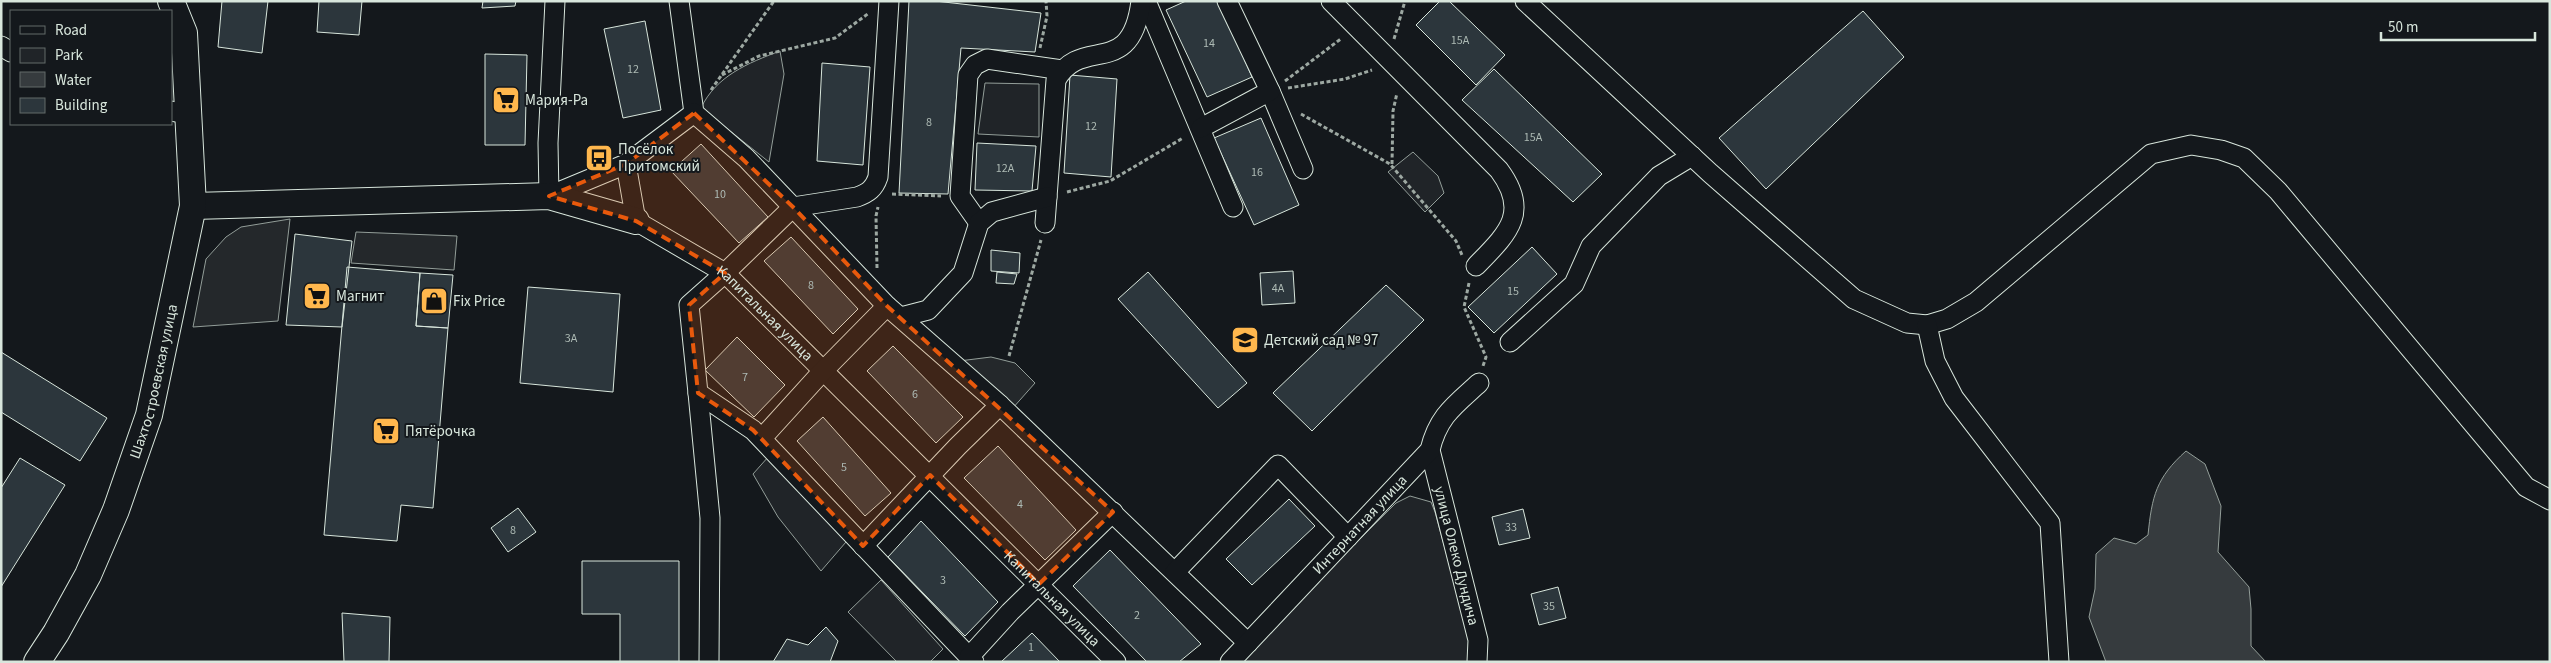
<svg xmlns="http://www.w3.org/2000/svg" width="2551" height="663" font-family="'Source Sans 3',sans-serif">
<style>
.green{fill:#202428;stroke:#939e99}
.parking{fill:#24282b;stroke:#939e99}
.water{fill:#363b3e;stroke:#939e99}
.building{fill:#2c363c;stroke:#d8e6dc}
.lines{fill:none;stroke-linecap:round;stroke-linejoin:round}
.street-casing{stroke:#d8e6dc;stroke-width:21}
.secondary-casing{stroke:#d8e6dc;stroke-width:28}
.path{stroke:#9da8a2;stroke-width:3;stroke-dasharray:4 2.5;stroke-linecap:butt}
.street{stroke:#14181c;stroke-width:19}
.secondary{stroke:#14181c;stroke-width:26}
.marked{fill:#e8590c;fill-opacity:0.2;stroke:#e8590c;stroke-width:4;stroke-dasharray:10 6;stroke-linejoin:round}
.labels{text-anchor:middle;stroke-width:4;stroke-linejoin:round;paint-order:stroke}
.number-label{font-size:12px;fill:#adbab4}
.poi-label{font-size:15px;fill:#d8e6dc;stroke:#14181c;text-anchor:start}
.street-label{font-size:15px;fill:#d8e6dc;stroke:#14181c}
</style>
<rect width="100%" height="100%" fill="#14181c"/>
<path class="green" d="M 780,51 L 784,74 L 769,162 L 701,108 C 716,76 748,63 780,51 Z
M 985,83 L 1039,84 L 1039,137 L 978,134 Z
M 1413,152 L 1438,176 L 1444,193 L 1425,212 L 1388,172 Z
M 769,456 L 846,542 L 821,571 L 778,517 L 753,474 Z
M 1410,496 L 1431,502 L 1435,512 L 1472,648 L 1473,662 L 1236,662 L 1396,503 Z
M 881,580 L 943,649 L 930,662 L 897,662 L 848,612 Z"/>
<path class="parking" d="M 290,219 L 278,321 L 193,327 L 206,259 L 226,237 L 241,227 Z
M 356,232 L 457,236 L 454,270 L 351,263 Z
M 991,357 L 1015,363 L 1035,383 L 1012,409 L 959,361 Z"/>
<path class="water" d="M 2186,451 L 2205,464 L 2221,506 L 2218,552 L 2249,587 L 2251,609 L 2251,646 L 2266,662 L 2106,662 L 2089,617 L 2095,589 L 2096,554 L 2114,538 L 2136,544 L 2148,535 C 2152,496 2156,478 2186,451 Z"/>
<path class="building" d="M 222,1 L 268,1 L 262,53 L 218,47 Z
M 319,1 L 362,1 L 359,35 L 317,32 Z
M 483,1 L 516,1 L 515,6 L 482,8 Z
M 909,1 L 935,1 L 1041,13 L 1035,52 L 961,48 L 948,194 L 899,193 Z
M 1186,1 L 1219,1 L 1252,77 L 1207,97 L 1166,10 Z
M 1440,1 L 1449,1 L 1505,55 L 1476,85 L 1416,25 Z
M 1863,11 L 1904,57 L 1766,189 L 1719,138 Z
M 645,21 L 661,110 L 623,118 L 604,29 Z
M 485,54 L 527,55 L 525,145 L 485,145 Z
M 822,63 L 870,67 L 863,165 L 817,161 Z
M 1494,69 L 1602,174 L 1573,202 L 1462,100 Z
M 1070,75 L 1117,79 L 1111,177 L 1064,173 Z
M 1261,118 L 1299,205 L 1254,225 L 1214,138 Z
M 977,143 L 1036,146 L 1032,191 L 975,190 Z
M 701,144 L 768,217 L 739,243 L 671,171 Z
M 295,234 L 352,241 L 342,327 L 286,325 Z
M 791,237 L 858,309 L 833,334 L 764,261 Z
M 1532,247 L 1557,274 L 1494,333 L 1468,307 Z
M 991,250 L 1020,253 L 1019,273 L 991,271 Z
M 347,267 L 420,273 L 416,326 L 448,328 L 433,508 L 401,505 L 397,541 L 324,535 Z
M 1293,271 L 1295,303 L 1262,305 L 1260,273 Z
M 997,272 L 1017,274 L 1014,284 L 996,283 Z
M 1148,272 L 1247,383 L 1218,408 L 1118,299 Z
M 420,273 L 453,275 L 448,328 L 416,326 Z
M 1386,285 L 1424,320 L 1312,431 L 1273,393 Z
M 528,287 L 620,294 L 613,392 L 520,383 Z
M 737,337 L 785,385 L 754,417 L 705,370 Z
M 893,346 L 963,417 L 936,443 L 867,371 Z
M 1,352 L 107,418 L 80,461 L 1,412 Z
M 823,417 L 891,493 L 865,516 L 797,441 Z
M 998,446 L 1076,530 L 1045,560 L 964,478 Z
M 20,458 L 65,485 L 1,587 L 1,488 Z
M 1289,499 L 1315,526 L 1252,585 L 1226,559 Z
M 518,508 L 536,532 L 508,552 L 491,528 Z
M 1523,509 L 1530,538 L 1499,545 L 1492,517 Z
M 921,521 L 998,602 L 965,636 L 888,557 Z
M 1110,550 L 1201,644 L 1179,662 L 1147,662 L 1073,586 Z
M 582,561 L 679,561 L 679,662 L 620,662 L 620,614 L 582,614 Z
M 1558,587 L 1566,618 L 1539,625 L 1531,594 Z
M 342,613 L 390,617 L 389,662 L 344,662 Z
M 826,627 L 838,641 L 830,662 L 773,662 L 787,639 L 808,645 Z
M 1032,633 L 1060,662 L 1001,662 Z"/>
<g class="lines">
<g class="street-casing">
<g id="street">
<path id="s1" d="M 555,1 L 548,143 L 549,196 L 626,164 L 636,221 L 725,273 L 1116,662"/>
<path d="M 679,1 L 694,113 L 746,158 L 887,306 L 1000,405 L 1248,643"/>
<path d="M 889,1 L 878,177 C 874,189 868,193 857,197 L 793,207 L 725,273 L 689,305 L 698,393 L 753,430 L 974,662"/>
<path d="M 1146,1 L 1233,207"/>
<path d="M 1331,1 L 1499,170 C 1531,213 1507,234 1476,266"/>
<path d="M 1525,1 L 1710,173 L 1854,299 L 1907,323 L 1927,325 L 1947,319 L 1976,302 L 2151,154 L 2191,145 L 2221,150 L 2244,158 L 2278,191 L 2526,487 L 2550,500"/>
<path d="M 1,46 L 11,52"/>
<path d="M 1270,91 L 1303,169"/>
<path d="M 171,111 L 186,114"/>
<path d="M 1201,128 L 1270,91 L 1227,1"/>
<path d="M 626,164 L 694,113"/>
<path d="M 979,223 L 960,196 L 968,75 L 975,65 L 987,59 L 1062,70"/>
<path d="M 1045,223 L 1056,80 C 1082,34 1131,81 1141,1"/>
<path d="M 901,317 L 928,310 L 963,273 L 979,223 L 992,212 L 1047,197"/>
<path d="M 1927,325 L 1935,361 L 1954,398 L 2050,523 L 2059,662"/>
<path d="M 1510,342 L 1574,284 L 1591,246 L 1659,176 L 1692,156"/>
<path d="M 698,393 L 710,518 L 709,662"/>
<path d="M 762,438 L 822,372 L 887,306"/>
<path id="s2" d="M 1430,450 L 1478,640 L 1477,662"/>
<path d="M 863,546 L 958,446 L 1000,405"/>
<path d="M 1175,572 L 1278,465 L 1348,537"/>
<path d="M 969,657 L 1010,612 L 1113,512"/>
<path id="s3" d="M 1230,662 L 1430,450 C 1438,416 1455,405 1479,383"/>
</g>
</g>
<g class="secondary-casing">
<g id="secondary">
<path d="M 193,206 L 549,196 L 636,221"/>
<path id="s4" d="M 37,662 L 56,633 L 88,575 L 116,510 L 149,415 L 193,206 L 184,33 L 171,1"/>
</g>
</g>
<path class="path" d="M 1394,39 L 1405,1
M 1040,48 L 1047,16 L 1046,1
M 722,75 L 759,56 L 835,38 L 869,13
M 1285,81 L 1342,38
M 1288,88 L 1345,79 L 1372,70
M 711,90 L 774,1
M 1301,114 L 1390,164 L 1456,241 L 1462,255
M 1392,164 L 1393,111 L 1397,93
M 1067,192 L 1110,181 L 1183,138
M 892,194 L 941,196
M 877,268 L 876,216 L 878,207
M 1469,283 L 1464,307 L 1486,357 L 1483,366
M 1009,356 L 1041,240"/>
<use href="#street" class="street"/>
<use href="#secondary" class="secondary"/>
</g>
<path class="marked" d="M 694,113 L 793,207 L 887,306 L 1113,512 L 1039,584 L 930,475 L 863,546 L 753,430 L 698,393 L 689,305 L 725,273 L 636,221 L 549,196 L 626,164 Z"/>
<defs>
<g id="supermarket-square" transform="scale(1.4375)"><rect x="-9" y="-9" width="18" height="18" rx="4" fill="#ffb74d" stroke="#14181c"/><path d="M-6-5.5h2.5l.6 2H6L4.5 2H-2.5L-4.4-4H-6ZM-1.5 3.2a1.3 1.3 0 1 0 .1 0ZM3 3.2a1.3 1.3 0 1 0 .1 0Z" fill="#111"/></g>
<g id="bus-square" transform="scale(1.4375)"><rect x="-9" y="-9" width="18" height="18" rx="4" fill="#ffb74d" stroke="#14181c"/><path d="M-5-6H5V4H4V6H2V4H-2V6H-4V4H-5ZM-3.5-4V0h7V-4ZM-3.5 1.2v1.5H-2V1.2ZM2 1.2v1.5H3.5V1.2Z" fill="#111"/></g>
<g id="shop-square" transform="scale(1.4375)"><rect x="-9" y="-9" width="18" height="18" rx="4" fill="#ffb74d" stroke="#14181c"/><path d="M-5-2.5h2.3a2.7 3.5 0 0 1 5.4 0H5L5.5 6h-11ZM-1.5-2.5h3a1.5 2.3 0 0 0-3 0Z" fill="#111"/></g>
<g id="school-square" transform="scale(1.4375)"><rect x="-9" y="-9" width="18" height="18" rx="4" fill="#ffb74d" stroke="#14181c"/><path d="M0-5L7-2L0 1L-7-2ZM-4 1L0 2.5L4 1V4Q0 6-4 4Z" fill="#111"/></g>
</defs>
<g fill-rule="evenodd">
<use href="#supermarket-square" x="506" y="100"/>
<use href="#bus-square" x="599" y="158"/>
<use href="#supermarket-square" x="317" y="296"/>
<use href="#shop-square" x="434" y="301"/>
<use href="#school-square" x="1245" y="340"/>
<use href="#supermarket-square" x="386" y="431"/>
</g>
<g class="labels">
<g class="number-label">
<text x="1460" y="44">15А</text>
<text x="1209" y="47">14</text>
<text x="633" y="73">12</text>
<text x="929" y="126">8</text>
<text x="1091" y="130">12</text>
<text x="1533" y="141">15А</text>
<text x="1005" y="172">12А</text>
<text x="1257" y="176">16</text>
<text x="720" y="198">10</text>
<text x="811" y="289">8</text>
<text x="1278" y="292">4А</text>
<text x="1513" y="295">15</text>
<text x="571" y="342">3А</text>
<text x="745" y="381">7</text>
<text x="915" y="398">6</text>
<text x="844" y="471">5</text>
<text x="1020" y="508">4</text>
<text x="1511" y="531">33</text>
<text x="513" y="534">8</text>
<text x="943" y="584">3</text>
<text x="1549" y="610">35</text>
<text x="1137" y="619">2</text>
<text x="1031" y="651">1</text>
</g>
<g class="poi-label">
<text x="525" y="105">Мария-Ра</text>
<text x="618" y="154">Посёлок<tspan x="618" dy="17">Притомский</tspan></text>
<text x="336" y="301">Магнит</text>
<text x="453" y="306">Fix Price</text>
<text x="1264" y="345">Детский сад № 97</text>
<text x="405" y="436">Пятёрочка</text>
</g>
<g class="street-label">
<text dy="5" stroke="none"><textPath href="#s1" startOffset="496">Капитальная улица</textPath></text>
<text dy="5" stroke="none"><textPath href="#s4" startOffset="306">Шахтостроевская улица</textPath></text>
<text dy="5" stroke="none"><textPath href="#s3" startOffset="189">Интернатная улица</textPath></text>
<text dy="5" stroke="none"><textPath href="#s2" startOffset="109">улица Олеко Дундича</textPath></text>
<text dy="5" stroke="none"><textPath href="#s1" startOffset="901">Капитальная улица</textPath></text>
</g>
</g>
<rect width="2551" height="663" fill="none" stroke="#d8e6dc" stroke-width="5"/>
<rect x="10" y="10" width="162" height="115" fill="#14181c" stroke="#626a69"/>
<rect x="20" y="26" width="25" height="8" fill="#14181c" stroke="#626a69"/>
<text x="55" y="35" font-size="15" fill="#d8e6dc">Road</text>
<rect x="20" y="48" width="25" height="15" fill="#202428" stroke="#626a69"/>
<text x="55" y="60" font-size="15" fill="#d8e6dc">Park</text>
<rect x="20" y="72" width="25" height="15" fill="#363b3e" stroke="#626a69"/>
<text x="55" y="85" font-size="15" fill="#d8e6dc">Water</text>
<rect x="20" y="98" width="25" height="15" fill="#2c363c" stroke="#626a69"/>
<text x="55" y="110" font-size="15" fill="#d8e6dc">Building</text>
<path d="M2381 32v8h154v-8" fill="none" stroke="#d8e6dc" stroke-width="2.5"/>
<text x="2388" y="32" font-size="15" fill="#d8e6dc" stroke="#14181c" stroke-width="4" paint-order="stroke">50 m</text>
</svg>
